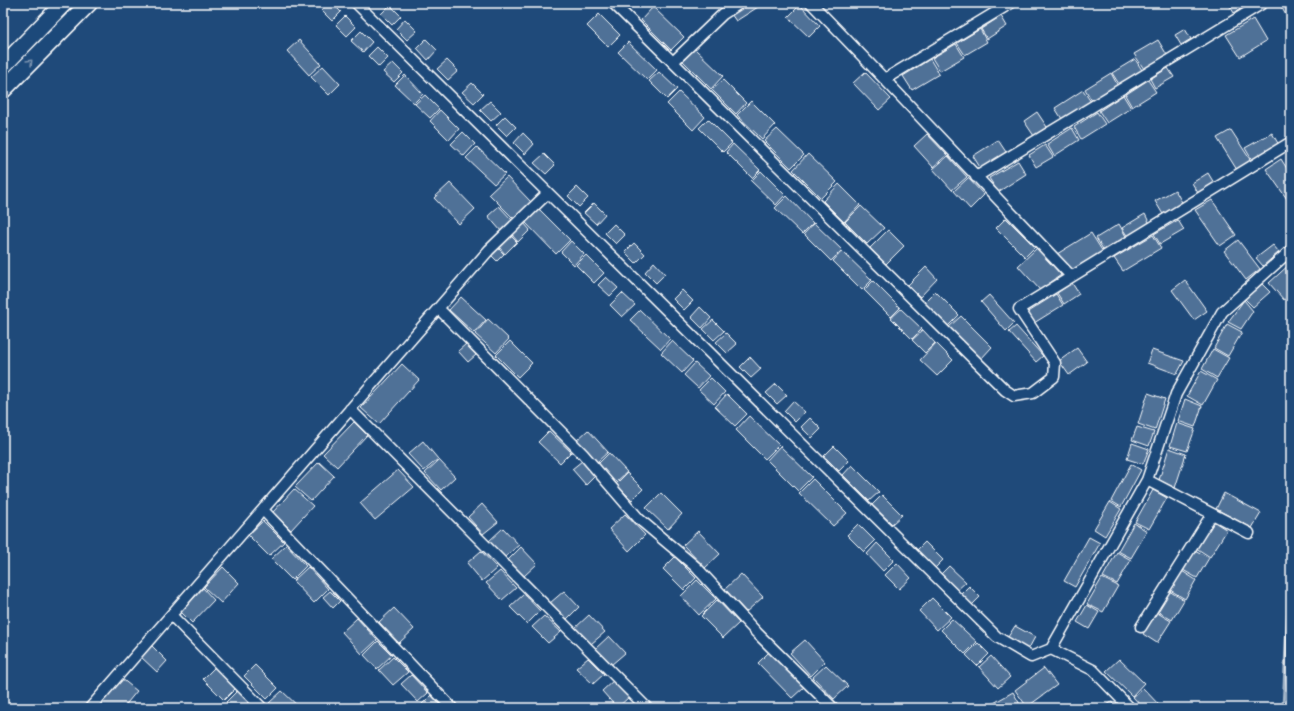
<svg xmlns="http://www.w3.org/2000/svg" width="1294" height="711" font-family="Caveat,sans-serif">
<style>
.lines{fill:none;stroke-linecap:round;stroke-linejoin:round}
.stream{stroke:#a3b5c8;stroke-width:3}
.building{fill:#507197;stroke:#fff}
.minor-casing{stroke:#fff;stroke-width:13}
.primary-casing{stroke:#fff;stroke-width:19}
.minor{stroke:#1f4a7a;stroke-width:10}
.primary{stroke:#1f4a7a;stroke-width:16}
.oneway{stroke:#7992af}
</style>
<rect width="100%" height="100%" fill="#1f4a7a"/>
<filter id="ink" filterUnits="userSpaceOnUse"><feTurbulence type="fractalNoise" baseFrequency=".025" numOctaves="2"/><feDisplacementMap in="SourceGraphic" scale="8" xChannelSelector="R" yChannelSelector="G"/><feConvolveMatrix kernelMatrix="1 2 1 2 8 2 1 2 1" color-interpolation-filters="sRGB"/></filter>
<g filter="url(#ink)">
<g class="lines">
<path class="stream" d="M 1283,708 L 1291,539"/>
</g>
<path class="building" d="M 328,3 L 332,3 L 341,12 L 332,21 L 321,10 Z
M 747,3 L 756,3 L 758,7 L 736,21 L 731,14 Z
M 1228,3 L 1243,3 L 1245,6 L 1234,13 Z
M 1279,3 L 1291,3 L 1291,14 L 1287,17 Z
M 390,5 L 401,16 L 392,25 L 381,14 Z
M 800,5 L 820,26 L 809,37 L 788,17 Z
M 653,7 L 684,37 L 671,50 L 641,20 Z
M 599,14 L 620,35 L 608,47 L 587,26 Z
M 345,16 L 356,27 L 347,36 L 336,25 Z
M 1001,16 L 1007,26 L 987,39 L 981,29 Z
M 405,19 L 417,31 L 407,40 L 396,29 Z
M 1253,19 L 1266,41 L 1240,57 L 1226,35 Z
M 980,29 L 987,42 L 965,55 L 957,43 Z
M 1185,29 L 1191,39 L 1181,45 L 1175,35 Z
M 361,31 L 372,42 L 363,52 L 351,41 Z
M 426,39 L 437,50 L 428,60 L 417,48 Z
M 299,40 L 321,64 L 309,75 L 287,51 Z
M 1158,40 L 1167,55 L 1144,69 L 1134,54 Z
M 628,42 L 657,70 L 647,80 L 618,52 Z
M 956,44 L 964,57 L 940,71 L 932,58 Z
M 377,47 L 388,58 L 379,67 L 368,56 Z
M 695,49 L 723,76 L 711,89 L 683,61 Z
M 930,59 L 939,74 L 912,90 L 903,76 Z
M 1135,59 L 1142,70 L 1119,84 L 1112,73 Z
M 447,60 L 458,71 L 448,80 L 437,69 Z
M 393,63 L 403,73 L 394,82 L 383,72 Z
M 323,66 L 340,84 L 329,95 L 311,77 Z
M 1168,68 L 1174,77 L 1155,88 L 1150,79 Z
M 659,72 L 677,89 L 667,99 L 649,81 Z
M 865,72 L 891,99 L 879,110 L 853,83 Z
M 1111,73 L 1118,86 L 1092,101 L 1085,89 Z
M 405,75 L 423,94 L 414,103 L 395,85 Z
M 723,80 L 746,103 L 736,114 L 712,90 Z
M 1148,80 L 1156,92 L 1132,107 L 1125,95 Z
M 472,83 L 483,94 L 474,103 L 462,92 Z
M 1083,90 L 1091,102 L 1062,119 L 1055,108 Z
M 679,92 L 705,117 L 693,130 L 667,104 Z
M 425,95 L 439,109 L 430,118 L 415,104 Z
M 1123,95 L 1131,108 L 1107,123 L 1099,111 Z
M 490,101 L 501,112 L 491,121 L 480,110 Z
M 751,101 L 775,125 L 762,139 L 737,115 Z
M 440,110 L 459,129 L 449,140 L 430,121 Z
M 1037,112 L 1047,127 L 1034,136 L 1024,121 Z
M 1097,112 L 1105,124 L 1081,139 L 1074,127 Z
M 505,116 L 516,127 L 507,136 L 496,125 Z
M 708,119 L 732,143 L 723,152 L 699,128 Z
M 1072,128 L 1079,140 L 1054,156 L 1047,144 Z
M 777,129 L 804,155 L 791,168 L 764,141 Z
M 1231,130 L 1251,161 L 1237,170 L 1217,138 Z
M 463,132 L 475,144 L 464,156 L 451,144 Z
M 523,133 L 534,144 L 525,154 L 514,143 Z
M 1272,133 L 1279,145 L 1252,160 L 1245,148 Z
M 927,134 L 947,155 L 933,167 L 914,146 Z
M 998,140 L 1006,152 L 981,169 L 973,156 Z
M 733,144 L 760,170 L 752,178 L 726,152 Z
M 1045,145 L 1053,157 L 1036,167 L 1029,155 Z
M 477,147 L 505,174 L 494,184 L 466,158 Z
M 544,154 L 555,165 L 546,174 L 534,163 Z
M 808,154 L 837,182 L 821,198 L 793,170 Z
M 948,156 L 967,177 L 952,190 L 933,169 Z
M 1281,159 L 1291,175 L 1291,197 L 1287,199 L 1266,169 Z
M 1018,161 L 1026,174 L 998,192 L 989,178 Z
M 761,171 L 785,195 L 776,205 L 751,181 Z
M 1208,173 L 1214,183 L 1198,193 L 1192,183 Z
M 507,177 L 531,202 L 514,219 L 489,194 Z
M 968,178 L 984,195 L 970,209 L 954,191 Z
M 450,183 L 475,209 L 459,224 L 434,198 Z
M 839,184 L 860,205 L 844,222 L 823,201 Z
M 577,187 L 588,198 L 579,207 L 568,196 Z
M 1175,190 L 1183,204 L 1164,216 L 1155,201 Z
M 787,196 L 813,223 L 802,234 L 775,208 Z
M 1212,200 L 1236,235 L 1220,246 L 1195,210 Z
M 594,203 L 605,214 L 596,224 L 584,213 Z
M 499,206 L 512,220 L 501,231 L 488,216 Z
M 861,206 L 884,228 L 867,244 L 845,222 Z
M 539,209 L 570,240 L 556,254 L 525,222 Z
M 1145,214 L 1150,224 L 1128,237 L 1122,228 Z
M 1006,218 L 1035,247 L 1025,257 L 996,228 Z
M 1178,220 L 1184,230 L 1160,244 L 1154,234 Z
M 524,223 L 530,230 L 518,242 L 512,235 Z
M 814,223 L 842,250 L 831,261 L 804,234 Z
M 614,224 L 625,235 L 616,244 L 605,233 Z
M 1119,224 L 1127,238 L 1104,251 L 1096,238 Z
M 888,230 L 904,246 L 886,264 L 870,248 Z
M 1091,233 L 1103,252 L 1072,271 L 1057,254 Z
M 1153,235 L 1161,248 L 1123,271 L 1114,258 Z
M 511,236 L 517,242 L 505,254 L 499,247 Z
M 1238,240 L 1260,269 L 1246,280 L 1224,251 Z
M 571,241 L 584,254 L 574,265 L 561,252 Z
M 634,243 L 645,254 L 636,263 L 625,252 Z
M 1273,245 L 1279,252 L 1263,266 L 1256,258 Z
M 498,248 L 504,254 L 497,261 L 491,255 Z
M 1037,248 L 1061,275 L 1040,290 L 1018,266 Z
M 842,251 L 872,280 L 862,290 L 833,261 Z
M 586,255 L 604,273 L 594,283 L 576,265 Z
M 654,262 L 665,274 L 656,283 L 645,272 Z
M 1291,263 L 1291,294 L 1284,300 L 1269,283 Z
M 926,267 L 937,279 L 920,297 L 908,285 Z
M 606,277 L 618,288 L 610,296 L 598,285 Z
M 1185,280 L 1207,311 L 1194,320 L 1172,290 Z
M 873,281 L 900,308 L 891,317 L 864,290 Z
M 1072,283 L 1079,294 L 1064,304 L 1057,293 Z
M 1262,284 L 1270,292 L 1253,307 L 1245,299 Z
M 682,290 L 693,301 L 684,310 L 673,299 Z
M 935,291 L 959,315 L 948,326 L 924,302 Z
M 622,293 L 635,305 L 622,317 L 610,305 Z
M 1056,294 L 1063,305 L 1034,323 L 1026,313 Z
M 989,295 L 1014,323 L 1006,331 L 981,302 Z
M 461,297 L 486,320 L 474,333 L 449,310 Z
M 1244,300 L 1253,311 L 1241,329 L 1228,322 Z
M 700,307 L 711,318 L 702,328 L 691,317 Z
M 901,309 L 922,329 L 912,339 L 891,318 Z
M 640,310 L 670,339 L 661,349 L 630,320 Z
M 961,316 L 992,347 L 981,359 L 949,327 Z
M 488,319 L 509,339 L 496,353 L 475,334 Z
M 713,320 L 724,331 L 714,340 L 703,329 Z
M 1227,324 L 1242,332 L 1228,356 L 1214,348 Z
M 1016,326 L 1043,356 L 1036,362 L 1009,332 Z
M 923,330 L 935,343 L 925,353 L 912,340 Z
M 726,333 L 737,344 L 727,353 L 716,342 Z
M 510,341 L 532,363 L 518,377 L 496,355 Z
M 672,341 L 693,361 L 682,373 L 661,353 Z
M 936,343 L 953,360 L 937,376 L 920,360 Z
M 466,344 L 476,355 L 468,362 L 458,351 Z
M 1077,348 L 1087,362 L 1069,375 L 1059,361 Z
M 1213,349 L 1229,358 L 1217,378 L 1202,369 Z
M 1152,350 L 1184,361 L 1177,374 L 1147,363 Z
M 750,357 L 761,369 L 751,378 L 740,367 Z
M 695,363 L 709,376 L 698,388 L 684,375 Z
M 402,364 L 419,380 L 379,424 L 361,408 Z
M 1201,371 L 1217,380 L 1203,405 L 1187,396 Z
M 711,378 L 725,392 L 714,404 L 699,390 Z
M 776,384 L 787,395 L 777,404 L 766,393 Z
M 1148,393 L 1165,399 L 1155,430 L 1138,424 Z
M 727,394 L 747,414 L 735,426 L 715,407 Z
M 1185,399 L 1202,406 L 1195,427 L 1178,421 Z
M 793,401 L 805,412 L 795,422 L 784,411 Z
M 749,416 L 779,445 L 765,459 L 736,430 Z
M 810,418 L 821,429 L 812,438 L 801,427 Z
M 354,422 L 367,435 L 337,467 L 323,454 Z
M 1177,423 L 1195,429 L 1187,451 L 1170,446 Z
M 1137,427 L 1154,432 L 1149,446 L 1132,440 Z
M 588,430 L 608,452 L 597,462 L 577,440 Z
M 549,431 L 571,452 L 560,463 L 538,442 Z
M 423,441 L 438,459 L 424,471 L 408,454 Z
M 1132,443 L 1149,449 L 1143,464 L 1127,459 Z
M 780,446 L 812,477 L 798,491 L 767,460 Z
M 834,446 L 849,461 L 839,471 L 824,456 Z
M 1169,448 L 1186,454 L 1175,488 L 1159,480 Z
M 609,453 L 627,472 L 615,483 L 598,464 Z
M 439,460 L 455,477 L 441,490 L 425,473 Z
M 582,461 L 595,476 L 586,485 L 572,469 Z
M 319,462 L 334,476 L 311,501 L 295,487 Z
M 1131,464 L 1141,470 L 1121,507 L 1111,501 Z
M 852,465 L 879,492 L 869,501 L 843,475 Z
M 398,470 L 414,487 L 375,520 L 360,503 Z
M 627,473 L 643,489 L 632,500 L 616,484 Z
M 813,479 L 847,513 L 833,526 L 799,493 Z
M 294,489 L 313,506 L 291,530 L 273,512 Z
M 1153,490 L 1167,498 L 1149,529 L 1135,522 Z
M 661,493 L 682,514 L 668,529 L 646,508 Z
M 1224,493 L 1261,513 L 1252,528 L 1216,509 Z
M 882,495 L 902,515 L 892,524 L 872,505 Z
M 1110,502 L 1121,509 L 1105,536 L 1094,529 Z
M 482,504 L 498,522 L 483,534 L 468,517 Z
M 625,514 L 645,535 L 629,551 L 609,529 Z
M 263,521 L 284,542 L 269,556 L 248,535 Z
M 1213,521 L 1227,530 L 1210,557 L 1196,548 Z
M 1134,523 L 1147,531 L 1131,558 L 1118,551 Z
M 858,524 L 875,541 L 864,552 L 847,535 Z
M 503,528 L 519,545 L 505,557 L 489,541 Z
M 698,531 L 720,554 L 705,568 L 683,545 Z
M 1089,537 L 1100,543 L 1075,587 L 1064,581 Z
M 925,542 L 943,560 L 934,569 L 916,551 Z
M 877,543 L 894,560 L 883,571 L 867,554 Z
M 286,545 L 306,566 L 292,580 L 271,559 Z
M 521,547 L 537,564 L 524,576 L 508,560 Z
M 1195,550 L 1209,558 L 1197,578 L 1183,570 Z
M 481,551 L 497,568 L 482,581 L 467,563 Z
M 1117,552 L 1131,560 L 1117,584 L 1103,577 Z
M 675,557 L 696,578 L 684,590 L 663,569 Z
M 897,563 L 911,578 L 899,589 L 885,575 Z
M 949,566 L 966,582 L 956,591 L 940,575 Z
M 223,567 L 239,583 L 221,603 L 204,587 Z
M 308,567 L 328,589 L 314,603 L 293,581 Z
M 500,571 L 516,588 L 502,600 L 486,583 Z
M 1182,571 L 1196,580 L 1185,599 L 1170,590 Z
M 741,574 L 763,597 L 746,612 L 725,589 Z
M 1102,578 L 1118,586 L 1103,612 L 1087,604 Z
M 697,580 L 716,599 L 699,615 L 681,596 Z
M 969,586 L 980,597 L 971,606 L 960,595 Z
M 203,588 L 214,600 L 192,623 L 181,612 Z
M 330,591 L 340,601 L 333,608 L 323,597 Z
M 564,591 L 579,607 L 566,620 L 550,603 Z
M 1169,591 L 1184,600 L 1172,620 L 1157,611 Z
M 524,594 L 540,611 L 527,624 L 510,607 Z
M 932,598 L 951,617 L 937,630 L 919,611 Z
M 717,600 L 739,623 L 723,638 L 701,616 Z
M 1087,605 L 1099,612 L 1089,629 L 1077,622 Z
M 394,608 L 414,629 L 399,643 L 379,622 Z
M 1156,612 L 1171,621 L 1157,643 L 1143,634 Z
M 589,615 L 605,632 L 591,644 L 575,628 Z
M 544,616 L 561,632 L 548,643 L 532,627 Z
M 357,618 L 377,640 L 362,654 L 342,632 Z
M 952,619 L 977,642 L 965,654 L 941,630 Z
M 1015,626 L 1035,637 L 1028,650 L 1008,637 Z
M 609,636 L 625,653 L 611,665 L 595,649 Z
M 805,640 L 825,662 L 811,676 L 790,653 Z
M 378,641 L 392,655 L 377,669 L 364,655 Z
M 978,643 L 989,654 L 977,666 L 966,655 Z
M 151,645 L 167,661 L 157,672 L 140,656 Z
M 769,652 L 804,687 L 792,698 L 758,663 Z
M 991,656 L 1010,677 L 998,688 L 979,667 Z
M 393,657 L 408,672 L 393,685 L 379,670 Z
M 588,658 L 604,674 L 593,684 L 576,668 Z
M 1119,659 L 1144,683 L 1132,696 L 1106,671 Z
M 255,665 L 278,688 L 267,699 L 244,676 Z
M 826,665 L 848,686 L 834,699 L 813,677 Z
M 216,666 L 237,687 L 224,700 L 203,679 Z
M 1044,668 L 1057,685 L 1027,707 L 1015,690 Z
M 411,675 L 428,693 L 418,702 L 401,684 Z
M 121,678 L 137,691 L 123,708 L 97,708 Z
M 614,680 L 629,697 L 617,708 L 602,691 Z
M 1143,688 L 1160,706 L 1157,708 L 1143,708 L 1133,697 Z
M 239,689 L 258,708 L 232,708 L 226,702 Z
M 282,691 L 300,708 L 274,708 L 269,703 Z
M 1013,692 L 1022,708 L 985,708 Z
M 431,695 L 443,708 L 418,708 Z
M 1112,702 L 1115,708 L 1101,708 Z"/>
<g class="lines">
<g class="minor-casing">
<path id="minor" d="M 356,3 L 997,637 L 1031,657 L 1051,649 L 1093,670 L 1130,708
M 613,3 L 1005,390 L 1014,396 L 1033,393 L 1054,377 L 1055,363 L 1019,309 L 1291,142
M 811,3 C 899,93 984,185 1071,276
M 673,62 L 723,14 L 740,3
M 885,79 L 1011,3
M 976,177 L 1263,3
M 439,309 L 583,454 L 639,519 L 696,567 L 757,633 L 833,708
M 350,409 L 647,708
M 1147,480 L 1249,533
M 263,510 L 452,708
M 171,615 L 262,708
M 1141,627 L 1212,514
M 1051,649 L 1147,480 L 1176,394 L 1222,312 L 1291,250
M 90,708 L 489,250 L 548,193"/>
</g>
<g class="primary-casing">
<path id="primary" d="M 3,66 L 64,3
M 3,90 L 89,3"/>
</g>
<use href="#minor" class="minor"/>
<use href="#primary" class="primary"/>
</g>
<defs><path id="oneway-chevron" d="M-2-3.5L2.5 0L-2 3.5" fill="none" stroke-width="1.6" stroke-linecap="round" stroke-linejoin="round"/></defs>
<use class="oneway" href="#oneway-chevron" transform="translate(30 62) rotate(-45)"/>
</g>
<rect width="1294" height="711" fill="none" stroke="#1f4a7a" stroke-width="16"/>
<rect x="8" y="8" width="1278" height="695" fill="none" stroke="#fff" stroke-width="1.5" filter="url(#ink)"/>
</svg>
